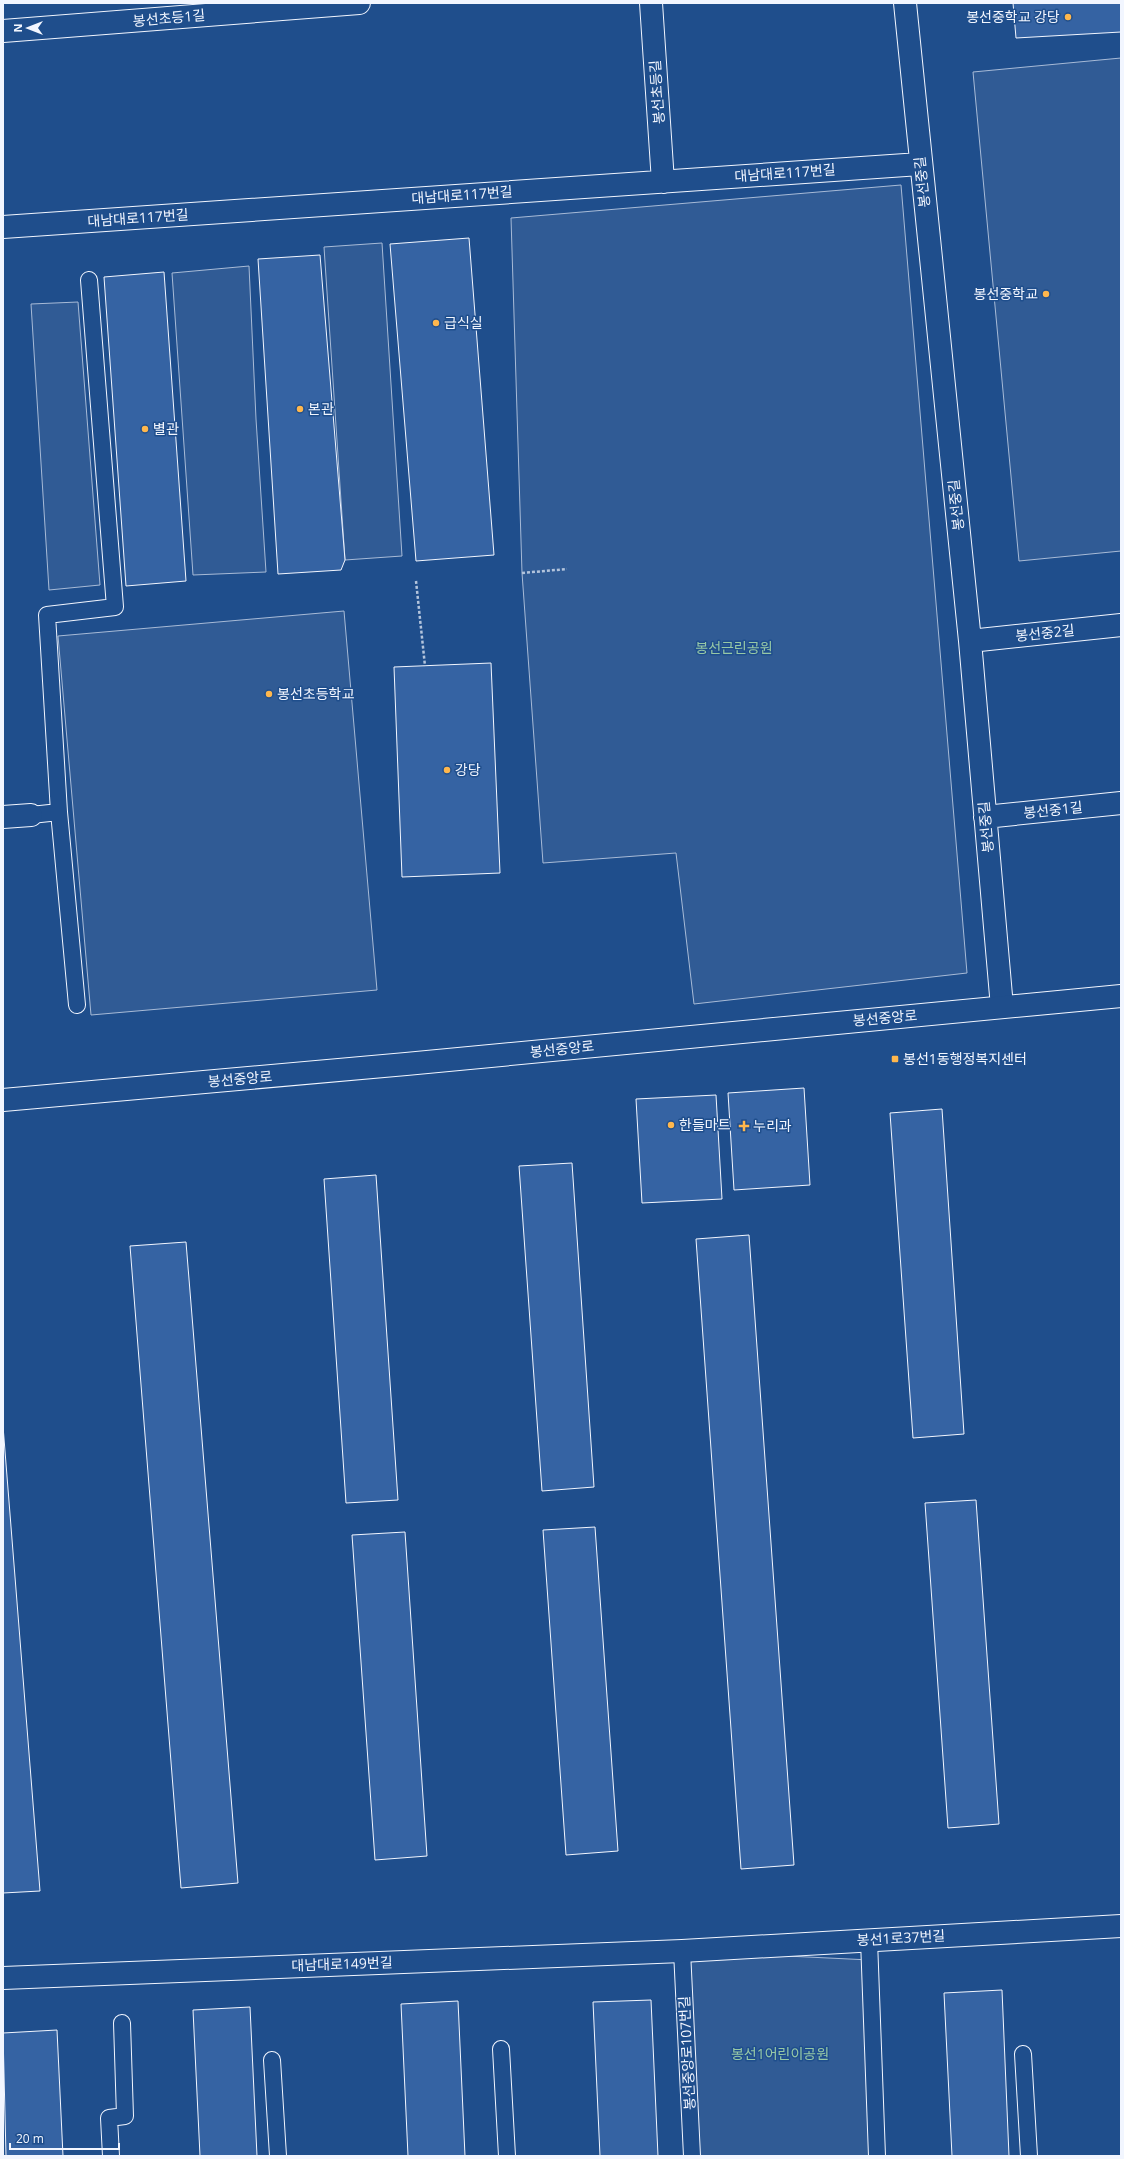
<svg xmlns="http://www.w3.org/2000/svg" width="1124" height="2159" font-family="'Open Sans','Noto Sans KR',sans-serif">
<style>
.built{fill:#305b95;stroke:#a8bbd7}
.building{fill:#3563a3;stroke:#f2f6ff}
.lines{fill:none;stroke-linecap:round;stroke-linejoin:round}
.lane-casing{stroke:#f2f6ff;stroke-width:18}
.street-casing{stroke:#f2f6ff;stroke-width:24}
.secondary-casing{stroke:#f2f6ff;stroke-width:24}
.path{stroke:#b3c4dc;stroke-width:2.5;stroke-dasharray:3 2;stroke-linecap:butt}
.lane{stroke:#1f4e8c;stroke-width:16}
.street{stroke:#1f4e8c;stroke-width:22}
.secondary{stroke:#1f4e8c;stroke-width:22}
.poi-dot{fill:#ffb74d;stroke:#1f4e8c;stroke-width:1.5}
.labels{text-anchor:middle;stroke-width:3;stroke-linejoin:round;paint-order:stroke}
.poi-label{font-size:14px;fill:#f2f6ff;stroke:#1f4e8c;text-anchor:start}
.street-label{font-size:14px;fill:#f2f6ff;stroke:#1f4e8c}
.park-label{font-size:14px;fill:#97c8a6;stroke:#1f4e8c}
</style>
<rect width="100%" height="100%" fill="#1f4e8c"/>
<path class="built" d="M 1121,58 L 1121,551 L 1019,561 L 973,72 Z
M 901,185 L 967,973 L 694,1004 L 676,853 L 543,863 L 522,573 L 511,218 Z
M 382,243 L 402,556 L 345,560 L 324,247 Z
M 249,266 L 256,419 L 266,572 L 193,575 L 172,273 Z
M 78,302 L 100,585 L 49,590 L 31,304 Z
M 344,611 L 377,990 L 91,1015 L 58,636 Z
M 682,1951 L 870,1960 L 877,2156 L 692,2156 Z"/>
<path class="building" d="M 1013,3 L 1121,3 L 1121,32 L 1016,38 Z
M 469,238 L 494,555 L 416,561 L 390,244 Z
M 320,255 L 345,560 L 341,570 L 278,574 L 258,259 Z
M 164,272 L 186,581 L 126,586 L 104,277 Z
M 491,663 L 500,873 L 402,877 L 394,667 Z
M 804,1088 L 810,1185 L 734,1190 L 728,1093 Z
M 716,1095 L 722,1199 L 642,1203 L 636,1099 Z
M 942,1109 L 964,1434 L 913,1438 L 890,1113 Z
M 572,1163 L 594,1487 L 542,1491 L 519,1166 Z
M 376,1175 L 398,1500 L 346,1503 L 324,1179 Z
M 749,1235 L 794,1865 L 741,1869 L 696,1239 Z
M 186,1242 L 238,1883 L 181,1888 L 130,1246 Z
M 3,1426 L 40,1891 L 3,1893 Z
M 976,1500 L 999,1824 L 948,1828 L 925,1503 Z
M 595,1527 L 618,1851 L 566,1855 L 543,1530 Z
M 405,1532 L 427,1856 L 375,1860 L 352,1535 Z
M 1002,1990 L 1009,2156 L 952,2156 L 944,1993 Z
M 651,2000 L 658,2156 L 600,2156 L 593,2002 Z
M 458,2001 L 465,2156 L 408,2156 L 401,2004 Z
M 250,2007 L 257,2156 L 200,2156 L 193,2010 Z
M 57,2030 L 63,2156 L 6,2156 L 3,2033 Z"/>
<g class="lines">
<g class="lane-casing">
<path id="lane" d="M 31,815 L 59,812
M 77,1005 L 59,812 L 47,615 L 115,607 L 89,280
M 869,1940 L 877,2156
M 682,1951 L 692,2156
M 501,2049 L 507,2156
M 1023,2054 L 1029,2156
M 272,2060 L 278,2156
M 111,2156 L 109,2118 L 125,2116 L 122,2023"/>
</g>
<g class="street-casing">
<path id="street" d="M 651,3 L 663,182
M 905,3 L 970,641 L 1002,1007
M 3,31 L 359,3
M 3,227 L 920,164
M 970,641 L 1121,625
M 3,817 L 31,815
M 985,817 L 1121,803
M 3,1978 L 682,1951 L 1121,1926"/>
</g>
<g class="secondary-casing">
<path id="secondary" d="M 3,1100 L 406,1064 L 1121,996"/>
</g>
<path class="path" d="M 522,573 L 567,569
M 416,581 L 425,666"/>
<use href="#lane" class="lane"/>
<use href="#street" class="street"/>
<use href="#secondary" class="secondary"/>
</g>
<g class="poi-dot">
<circle cx="1068" cy="17" r="4"/>
<circle cx="1046" cy="294" r="4"/>
<circle cx="436" cy="323" r="4"/>
<circle cx="300" cy="409" r="4"/>
<circle cx="145" cy="429" r="4"/>
<circle cx="269" cy="694" r="4"/>
<circle cx="447" cy="770" r="4"/>
<rect x="891" y="1055" width="8" height="8" rx="2"/>
<circle cx="671" cy="1125" r="4"/>
<path d="M742 1120h4v4h4v4h-4v4h-4v-4h-4v-4h4z"/>
</g>
<g class="labels">
<g class="poi-label">
<text x="1060" y="22" text-anchor="end">봉선중학교 강당</text>
<text x="1038" y="299" text-anchor="end">봉선중학교</text>
<text x="444" y="328">급식실</text>
<text x="308" y="414">본관</text>
<text x="153" y="434">별관</text>
<text x="277" y="699">봉선초등학교</text>
<text x="455" y="775">강당</text>
<text x="903" y="1064">봉선1동행정복지센터</text>
<text x="679" y="1130">한들마트</text>
<text x="753" y="1131">누리과</text>
</g>
<g class="street-label">
<text transform="translate(169 18) rotate(-5)" y="5">봉선초등1길</text>
<text transform="translate(657 92) rotate(-94)" y="5">봉선초등길</text>
<text transform="translate(785 173) rotate(-4)" y="5">대남대로117번길</text>
<text transform="translate(922 182) rotate(-96)" y="5">봉선중길</text>
<text transform="translate(462 195) rotate(-4)" y="5">대남대로117번길</text>
<text transform="translate(138 218) rotate(-4)" y="5">대남대로117번길</text>
<text transform="translate(956 505) rotate(-96)" y="5">봉선중길</text>
<text transform="translate(1045 633) rotate(-6)" y="5">봉선중2길</text>
<text transform="translate(1053 810) rotate(-6)" y="5">봉선중1길</text>
<text transform="translate(986 827) rotate(-95)" y="5">봉선중길</text>
<text transform="translate(885 1018) rotate(-5)" y="5">봉선중앙로</text>
<text transform="translate(562 1049) rotate(-6)" y="5">봉선중앙로</text>
<text transform="translate(240 1079) rotate(-5)" y="5">봉선중앙로</text>
<text transform="translate(901 1938) rotate(-3)" y="5">봉선1로37번길</text>
<text transform="translate(342 1964) rotate(-2)" y="5">대남대로149번길</text>
<text transform="translate(687 2053) rotate(-93)" y="5">봉선중앙로107번길</text>
</g>
<g class="park-label">
<text x="734" y="653">봉선근린공원</text>
<text x="780" y="2059">봉선1어린이공원</text>
</g>
</g>
<rect width="1124" height="2159" fill="none" stroke="#f2f6ff" stroke-width="8"/>
<g transform="translate(28 28) rotate(270)" stroke="#1f4e8c" stroke-width="3" paint-order="stroke">
<path d="M0-3L7 15L0 10L-7 15Z" fill="#f2f6ff"/>
<text y="-6" font-size="11" font-weight="bold" text-anchor="middle" fill="#f2f6ff">N</text>
</g>
<path d="M10 2143v6h109v-6" fill="none" stroke="#f2f6ff" stroke-width="2"/>
<text x="16" y="2143" font-size="12" fill="#f2f6ff" stroke="#1f4e8c" stroke-width="3" paint-order="stroke">20 m</text>
</svg>
